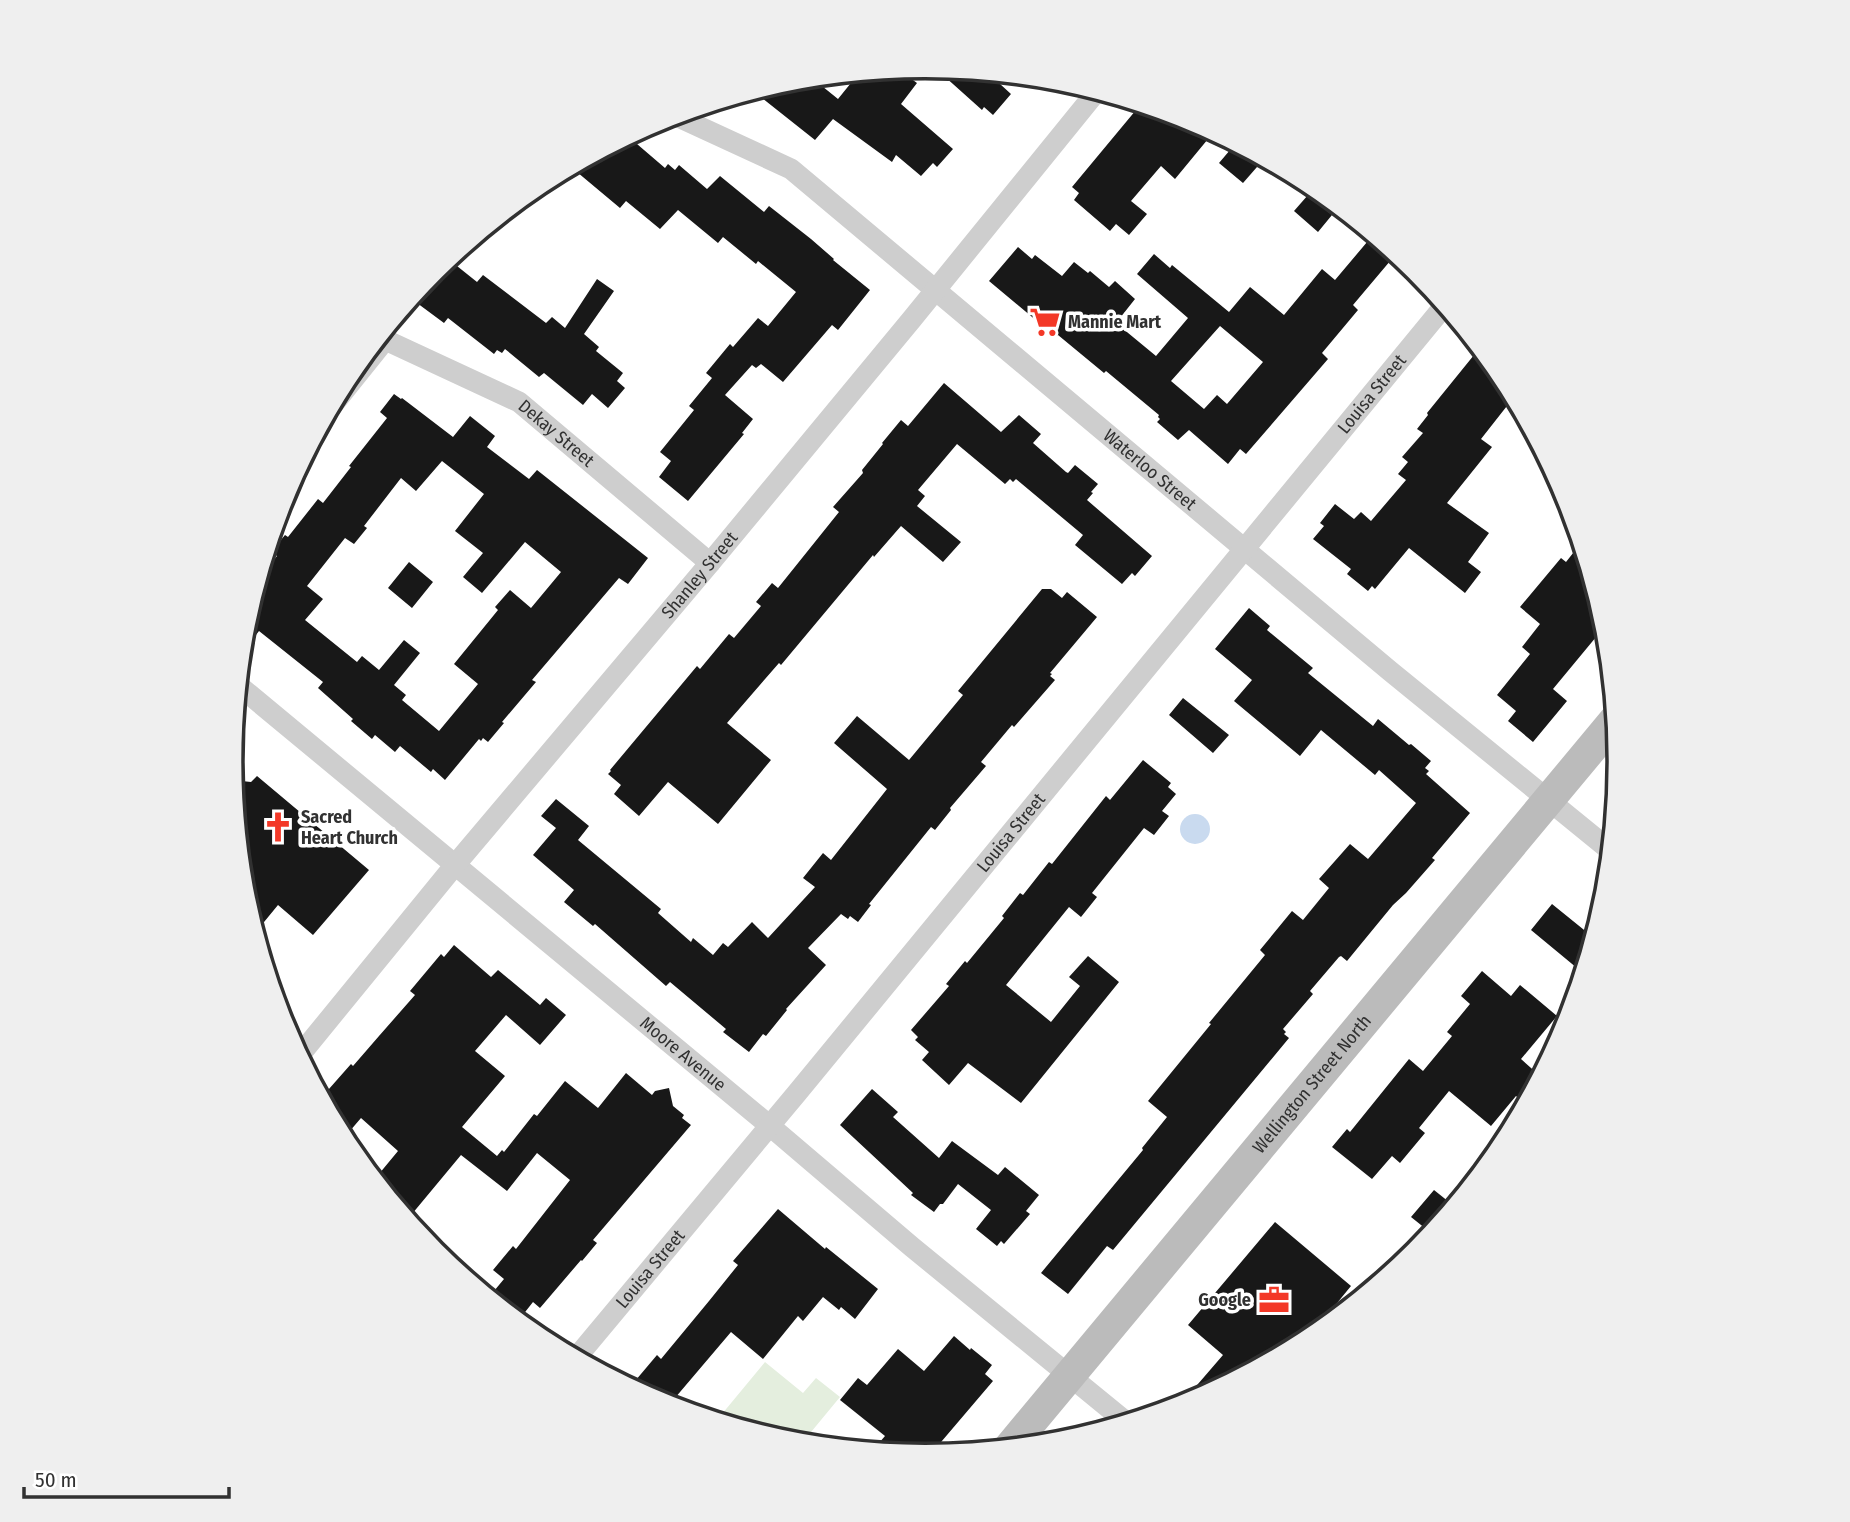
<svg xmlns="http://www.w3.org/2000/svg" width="1850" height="1522" font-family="'Fira Sans Condensed',sans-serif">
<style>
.green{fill:#e4eede}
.water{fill:#c9daef}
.building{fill:#181818;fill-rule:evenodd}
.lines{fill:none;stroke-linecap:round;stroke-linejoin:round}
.street{stroke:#cecece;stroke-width:21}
.secondary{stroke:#bbb;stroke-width:32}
.labels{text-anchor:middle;stroke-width:7;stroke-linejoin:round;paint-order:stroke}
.poi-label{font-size:18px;font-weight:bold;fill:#313131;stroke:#fff;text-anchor:start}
.street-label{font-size:18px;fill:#313131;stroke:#fff}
.rim{fill:none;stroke:#313131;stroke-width:3.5}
</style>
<rect width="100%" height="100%" fill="#fff"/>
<path class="green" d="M 765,1362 L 803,1393 L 816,1378 L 840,1397 L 802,1443 L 789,1442 L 717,1420 Z"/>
<path class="water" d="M1180 829a15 15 0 1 1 30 0a15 15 0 1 1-30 0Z"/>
<path class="building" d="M 934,67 L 988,73 L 1011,94 L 993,115 L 984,107 L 982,110 Z
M 899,70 L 917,83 L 901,104 L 953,149 L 937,167 L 933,163 L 921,176 L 896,155 L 892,162 L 833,119 L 815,140 L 753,91 L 790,80 L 812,78 L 838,99 L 859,73 L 881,71 L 892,79 Z
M 1141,104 L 1181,117 L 1208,139 L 1175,179 L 1161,166 L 1131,201 L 1147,214 L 1129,235 L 1116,224 L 1110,231 L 1074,200 L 1079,193 L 1072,187 Z
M 624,138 L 630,138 L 665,168 L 668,164 L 675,170 L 679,165 L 707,189 L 720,176 L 764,212 L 769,206 L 811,239 L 834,259 L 833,260 L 870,290 L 838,330 L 832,325 L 783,382 L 761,364 L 756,368 L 752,365 L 725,395 L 753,419 L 742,433 L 744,434 L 688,501 L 659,477 L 671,461 L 660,452 L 694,410 L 689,406 L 712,378 L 706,373 L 730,344 L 733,347 L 758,318 L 768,326 L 796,292 L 758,261 L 756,264 L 723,237 L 718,243 L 678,210 L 660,229 L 626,201 L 620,208 L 571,167 Z
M 1236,143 L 1264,159 L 1243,183 L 1219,163 Z
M 1308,195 L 1332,215 L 1318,232 L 1294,211 Z
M 1373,235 L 1396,254 L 1353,305 L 1358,310 L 1322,353 L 1328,359 L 1246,454 L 1240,449 L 1228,464 L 1189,430 L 1178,440 L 1157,422 L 1160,419 L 1158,417 L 1159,415 L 1106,371 L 1104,373 L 1058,335 L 1056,337 L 989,281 L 1018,247 L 1032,259 L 1035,255 L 1062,276 L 1074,262 L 1088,273 L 1090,271 L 1109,287 L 1115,281 L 1135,299 L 1116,323 L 1156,356 L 1188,318 L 1137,274 L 1154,254 L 1170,268 L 1172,265 L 1229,312 L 1250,287 L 1284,315 L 1322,269 L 1335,280 ZM 1220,326 L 1263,362 L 1227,404 L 1217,395 L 1204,409 L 1171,381 Z
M 452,262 L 477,282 L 483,275 L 546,323 L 552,317 L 565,328 L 597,279 L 614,291 L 584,334 L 599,347 L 596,351 L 623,373 L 617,381 L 625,388 L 608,408 L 592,394 L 583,405 L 544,373 L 539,377 L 505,349 L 502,353 L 497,350 L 494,354 L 448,318 L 444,323 L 417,303 Z
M 1484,353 L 1503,375 L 1514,397 L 1481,439 L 1492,447 L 1447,503 L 1489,533 L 1468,562 L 1481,572 L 1465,593 L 1409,548 L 1375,589 L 1372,586 L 1368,591 L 1347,574 L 1351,569 L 1313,539 L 1324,526 L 1320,523 L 1335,504 L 1354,519 L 1361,512 L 1371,521 L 1406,480 L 1398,474 L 1408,462 L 1402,457 L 1423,433 L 1417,429 L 1428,415 L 1427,413 L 1474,355 L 1479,359 Z
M 944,383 L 1001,432 L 1019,415 L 1041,434 L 1033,443 L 1066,472 L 1068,473 L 1075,465 L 1098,484 L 1091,492 L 1093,493 L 1087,500 L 1152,556 L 1135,576 L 1132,573 L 1122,584 L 1075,545 L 1083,535 L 1016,479 L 1013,482 L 1010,479 L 1005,484 L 957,444 L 918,490 L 925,496 L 917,506 L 961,542 L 943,562 L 901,526 L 874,557 L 873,555 L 781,665 L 779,663 L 727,723 L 771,760 L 718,824 L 668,782 L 639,816 L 614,794 L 621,785 L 608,774 L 611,771 L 610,770 L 697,666 L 700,669 L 729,634 L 734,638 L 761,606 L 756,602 L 772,583 L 778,588 L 839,512 L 833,507 L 863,473 L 862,470 L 883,444 L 882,443 L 901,420 L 908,426 Z
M 394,394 L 401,399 L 402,398 L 453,437 L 470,416 L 495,436 L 487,447 L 529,479 L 537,470 L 648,558 L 628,584 L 619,578 L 532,680 L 536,682 L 502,722 L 504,723 L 488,742 L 483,738 L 481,741 L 479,739 L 445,780 L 433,769 L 431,772 L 400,746 L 395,752 L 375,735 L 372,739 L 351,721 L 353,719 L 318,688 L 323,682 L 259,631 L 241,654 L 244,625 L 258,579 L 277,556 L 271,552 L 285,535 L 288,537 L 318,499 L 323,503 L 351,467 L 349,466 L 387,418 L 380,412 ZM 442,461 L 484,494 L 455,531 L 483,553 L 463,577 L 482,593 L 525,542 L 561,572 L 531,608 L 510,590 L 495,607 L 498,610 L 454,664 L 478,684 L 439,731 L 402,700 L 406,695 L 394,685 L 420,653 L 404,640 L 379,670 L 362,656 L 357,662 L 305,620 L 323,599 L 307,586 L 345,538 L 354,544 L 367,528 L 364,526 L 401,478 L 416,491 Z
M 1581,543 L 1606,625 L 1553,689 L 1567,701 L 1533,742 L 1508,721 L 1516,711 L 1497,695 L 1530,654 L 1522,647 L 1540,624 L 1520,607 L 1561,558 L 1566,562 Z
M 409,562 L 433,582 L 412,608 L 388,588 Z
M 1042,589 L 1051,589 L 1062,598 L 1067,592 L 1097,617 L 1050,673 L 1052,674 L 1050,676 L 1055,680 L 1014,727 L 1012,725 L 981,762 L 986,766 L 950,808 L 951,810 L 935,830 L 931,827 L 869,904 L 871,905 L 858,922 L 850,916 L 848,919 L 841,914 L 808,948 L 826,965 L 786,1009 L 787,1010 L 766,1036 L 763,1034 L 749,1052 L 723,1032 L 726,1029 L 670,982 L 666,986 L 595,924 L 593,926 L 564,902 L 574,890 L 533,855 L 556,828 L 541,816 L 556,799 L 589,826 L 578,840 L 661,909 L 658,913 L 691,942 L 693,938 L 713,955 L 723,943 L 728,947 L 752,922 L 768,938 L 815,887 L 803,878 L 823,853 L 831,860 L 887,789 L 834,743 L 857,716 L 909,760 L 963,695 L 958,691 Z
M 1249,608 L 1270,626 L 1267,630 L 1313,668 L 1308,673 L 1373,726 L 1378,719 L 1409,745 L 1411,744 L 1431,761 L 1425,768 L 1429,771 L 1426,774 L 1470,813 L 1432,858 L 1435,860 L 1406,893 L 1393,905 L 1347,961 L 1341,956 L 1339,957 L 1310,991 L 1313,994 L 1283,1029 L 1286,1032 L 1284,1034 L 1289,1038 L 1113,1250 L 1107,1246 L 1068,1294 L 1041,1273 L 1143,1150 L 1142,1148 L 1167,1117 L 1148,1101 L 1211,1024 L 1209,1023 L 1265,955 L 1260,950 L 1292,911 L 1303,920 L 1329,888 L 1319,879 L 1350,844 L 1368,859 L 1416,803 L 1379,770 L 1375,775 L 1321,730 L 1300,756 L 1234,701 L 1252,680 L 1215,649 Z
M 1183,698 L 1229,735 L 1213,753 L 1169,715 Z
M 1143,760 L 1171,783 L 1168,787 L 1176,794 L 1162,811 L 1169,816 L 1154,835 L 1144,828 L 1092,893 L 1097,897 L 1081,917 L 1069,907 L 1006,985 L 1051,1022 L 1080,986 L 1069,977 L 1088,956 L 1119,982 L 1021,1103 L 968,1063 L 949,1085 L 922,1060 L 929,1052 L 915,1040 L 918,1037 L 911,1030 L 949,986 L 946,984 L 965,961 L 967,963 L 1004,918 L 1002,916 L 1020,893 L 1023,895 L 1049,862 L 1052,864 L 1106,796 L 1110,800 Z
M 257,776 L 369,870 L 313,935 L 278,905 L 255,933 L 244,896 L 232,780 L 251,782 Z
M 1552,904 L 1594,938 L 1583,973 L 1531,930 Z
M 454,945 L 491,977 L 498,970 L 540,1005 L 546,998 L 566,1015 L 540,1045 L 506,1015 L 475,1051 L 505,1076 L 462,1127 L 497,1156 L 502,1150 L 504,1152 L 534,1114 L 537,1116 L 565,1081 L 598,1108 L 626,1073 L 652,1095 L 655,1091 L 669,1088 L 673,1106 L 684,1115 L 682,1118 L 691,1125 L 593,1240 L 597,1243 L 582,1261 L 581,1260 L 540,1308 L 533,1302 L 518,1321 L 489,1297 L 504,1279 L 493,1270 L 513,1246 L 516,1249 L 570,1180 L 537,1153 L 507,1191 L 461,1155 L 407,1220 L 374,1180 L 398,1151 L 361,1118 L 343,1139 L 321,1098 L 351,1064 L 353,1066 L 379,1036 L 415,995 L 410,991 L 441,954 L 444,957 Z
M 1482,971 L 1511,996 L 1520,985 L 1557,1016 L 1521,1059 L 1540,1076 L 1525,1104 L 1516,1096 L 1491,1126 L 1449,1091 L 1419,1128 L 1425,1133 L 1400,1163 L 1392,1156 L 1372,1179 L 1332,1147 L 1347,1129 L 1350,1132 L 1409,1059 L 1423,1071 L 1452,1036 L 1447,1032 L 1470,1004 L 1461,996 Z
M 872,1089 L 898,1112 L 893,1117 L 939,1158 L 952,1141 L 998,1175 L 1005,1167 L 1039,1195 L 1026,1211 L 1030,1214 L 1004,1244 L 1001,1241 L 997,1246 L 976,1229 L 991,1210 L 958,1184 L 943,1204 L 940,1204 L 934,1212 L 911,1195 L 913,1193 L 840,1125 Z
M 1434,1190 L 1454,1206 L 1431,1233 L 1411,1217 Z
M 778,1209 L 825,1249 L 826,1247 L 878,1289 L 855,1319 L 841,1307 L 839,1310 L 823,1297 L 803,1321 L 798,1316 L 763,1359 L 731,1332 L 669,1405 L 659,1402 L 630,1387 L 657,1355 L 661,1359 L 709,1301 L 738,1265 L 733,1261 Z
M 1275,1222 L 1351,1286 L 1328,1314 L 1334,1319 L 1311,1339 L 1190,1403 L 1179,1406 L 1223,1355 L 1188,1325 Z
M 954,1336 L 970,1350 L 971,1348 L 992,1365 L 985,1374 L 993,1381 L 930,1455 L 873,1450 L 885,1436 L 840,1400 L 858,1378 L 867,1385 L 898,1349 L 924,1371 Z"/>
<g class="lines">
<g class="street">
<path id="s1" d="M 674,115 L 791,169 L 1390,671 L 1611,851"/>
<path id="s2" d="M 379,337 L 519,402 L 710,563"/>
<path d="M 328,411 L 385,340"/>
<path id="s3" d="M 238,685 L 770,1126 L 912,1247 L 1126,1422"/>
<path id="s4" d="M 299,1056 L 455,865 L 710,563 L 912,319 L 1097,91"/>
<path id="s5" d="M 576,1358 L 797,1093 L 1445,305"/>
</g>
<path class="secondary" id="s6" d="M 1010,1447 L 1615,720"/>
</g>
<defs>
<g id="supermarket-bare" transform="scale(2.415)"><path d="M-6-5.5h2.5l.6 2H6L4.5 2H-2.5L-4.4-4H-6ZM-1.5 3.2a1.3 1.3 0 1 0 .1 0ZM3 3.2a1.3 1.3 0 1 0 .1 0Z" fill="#f33827" stroke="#fff" stroke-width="2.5" paint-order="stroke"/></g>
<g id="church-bare" transform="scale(2.415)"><path d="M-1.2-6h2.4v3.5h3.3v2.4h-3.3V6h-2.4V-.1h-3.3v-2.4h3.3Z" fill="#f33827" stroke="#fff" stroke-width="2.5" paint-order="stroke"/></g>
<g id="office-bare" transform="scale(2.415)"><path d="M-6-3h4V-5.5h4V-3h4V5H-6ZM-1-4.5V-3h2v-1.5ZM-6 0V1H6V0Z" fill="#f33827" stroke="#fff" stroke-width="2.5" paint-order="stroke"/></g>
</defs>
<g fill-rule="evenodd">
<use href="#supermarket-bare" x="1045" y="322"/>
<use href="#church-bare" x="278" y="827"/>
<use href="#office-bare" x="1274" y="1300"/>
</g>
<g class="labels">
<g class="poi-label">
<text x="1068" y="328">Mannie Mart</text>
<text x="301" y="823">Sacred<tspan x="301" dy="21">Heart Church</tspan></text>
<text x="1251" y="1306" text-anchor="end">Google</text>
</g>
<g class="street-label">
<text dy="6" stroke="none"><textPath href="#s5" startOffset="1250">Louisa Street</textPath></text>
<text dy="6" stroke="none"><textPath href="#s2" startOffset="203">Dekay Street</textPath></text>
<text dy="6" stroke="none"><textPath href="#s1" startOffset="597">Waterloo Street</textPath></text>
<text dy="6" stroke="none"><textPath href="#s4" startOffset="626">Shanley Street</textPath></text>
<text dy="6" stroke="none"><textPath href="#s5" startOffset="682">Louisa Street</textPath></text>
<text dy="6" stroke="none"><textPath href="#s3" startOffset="578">Moore Avenue</textPath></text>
<text dy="6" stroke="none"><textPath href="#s6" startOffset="472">Wellington Street North</textPath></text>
<text dy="6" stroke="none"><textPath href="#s5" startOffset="116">Louisa Street</textPath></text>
</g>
</g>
<path d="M0 0H1850V1522H0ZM243 761a682 682 0 1 1 1364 0a682 682 0 1 1-1364 0Z" fill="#efefef" fill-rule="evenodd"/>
<path class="rim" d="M243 761a682 682 0 1 1 1364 0a682 682 0 1 1-1364 0Z"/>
<path d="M24 1487v10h205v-10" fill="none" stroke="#313131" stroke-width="3.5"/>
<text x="35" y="1487" font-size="21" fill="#313131" stroke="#ffffff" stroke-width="5" paint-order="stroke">50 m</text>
</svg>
